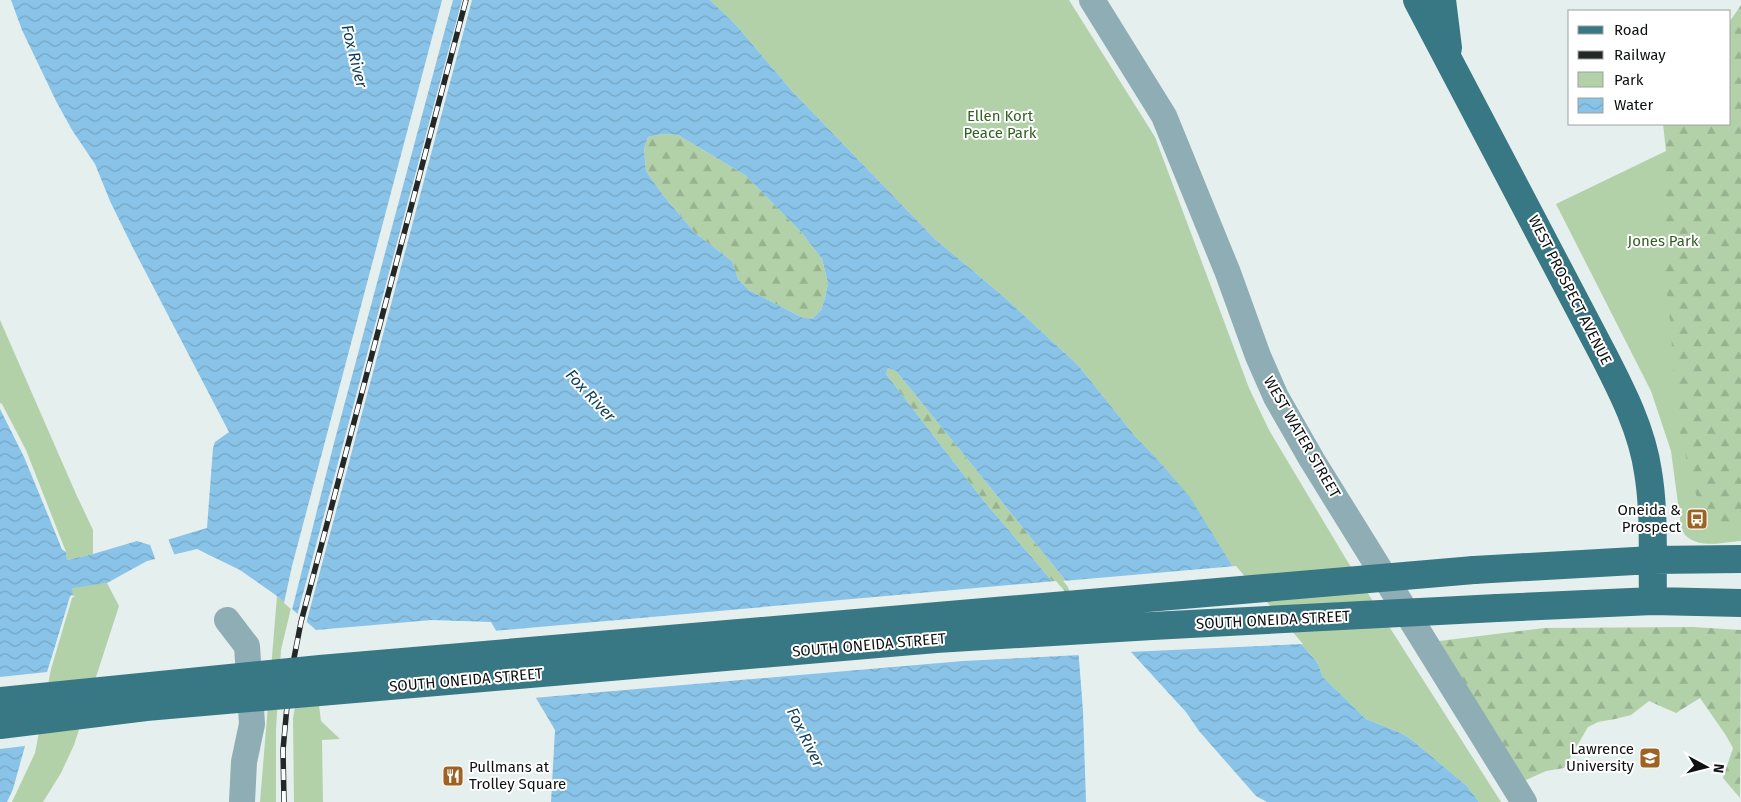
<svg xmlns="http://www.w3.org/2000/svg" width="1741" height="802" font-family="'Fira Sans',sans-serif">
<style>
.green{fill:#b2d1a9}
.forest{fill:url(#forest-firs)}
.water{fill:url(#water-waves);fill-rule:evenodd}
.pier{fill:#e5efee}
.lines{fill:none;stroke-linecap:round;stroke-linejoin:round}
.minor{stroke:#8eadb4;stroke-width:26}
.major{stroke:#387784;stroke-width:28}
.rail-casing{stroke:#232827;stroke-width:5.5}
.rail{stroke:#fff;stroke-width:4;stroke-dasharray:11;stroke-linecap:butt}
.major-bridge{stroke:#387784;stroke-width:28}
.labels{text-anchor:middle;stroke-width:4;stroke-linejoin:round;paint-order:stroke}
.park-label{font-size:15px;fill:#316121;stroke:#fff}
.street-label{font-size:15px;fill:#0d1110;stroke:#fff}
.poi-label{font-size:15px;fill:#0d1110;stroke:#fff;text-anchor:end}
.water-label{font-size:16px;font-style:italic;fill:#0f3e57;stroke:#fff}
</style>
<defs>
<pattern id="forest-firs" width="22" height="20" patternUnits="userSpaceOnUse" patternTransform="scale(1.25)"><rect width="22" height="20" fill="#b2d1a9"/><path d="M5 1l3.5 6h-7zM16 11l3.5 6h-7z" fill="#98b290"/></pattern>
<pattern id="water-waves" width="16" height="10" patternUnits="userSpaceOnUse" patternTransform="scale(1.25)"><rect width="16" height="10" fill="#89c3e7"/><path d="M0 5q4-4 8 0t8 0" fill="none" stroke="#75a6c5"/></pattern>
</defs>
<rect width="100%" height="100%" fill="#e5efee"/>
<path class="green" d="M 710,0 L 1069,0 L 1155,137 L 1249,388 L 1269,430 L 1346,559 L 1501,802 L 1479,802 L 1467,786 L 1412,740 L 1401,733 L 1366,719 L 1323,677 L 1317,662 L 1235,570 L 1188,496 L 1160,462 L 1134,435 L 1078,365 L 1003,296 L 935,239 L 792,91 L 737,26 Z
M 1666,151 L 1741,156 L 1741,541 C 1725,542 1700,549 1686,536 C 1684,534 1682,529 1681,526 L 1671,451 L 1651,391 L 1556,204 Z
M 0,320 L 76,494 L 93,530 L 93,554 L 67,560 L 66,552 L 0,405 Z
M 107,583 L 119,606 L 74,745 L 61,773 L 43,802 L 10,802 L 71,595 L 72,596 L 72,587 Z
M 277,596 L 291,608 L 281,650 L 276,729 L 276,802 L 260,802 Z
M 298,690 L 318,698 L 321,721 L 340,739 L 322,740 L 323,802 L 294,802 L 293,718 Z"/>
<path class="forest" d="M 1741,5 L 1741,525 L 1730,526 L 1713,521 L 1702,509 L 1694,489 L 1679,429 L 1676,402 L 1670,321 L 1660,227 L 1666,151 L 1663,124 L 1730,124 L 1730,21 Z
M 663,134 L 678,135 L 745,175 L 802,233 L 822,259 L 828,283 L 825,298 L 821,310 L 812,319 L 801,317 L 749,290 L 738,279 L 732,261 L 695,233 L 663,195 L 646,171 L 644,149 L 648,137 Z
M 888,368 L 896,371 L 1066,581 L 1075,608 L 983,500 L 886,374 Z
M 1693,627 L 1741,630 L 1740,798 L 1723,778 L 1733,748 L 1725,734 L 1700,698 L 1676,713 L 1649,701 L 1631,715 L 1615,719 L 1598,722 L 1588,727 L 1564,768 L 1546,771 L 1526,780 L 1521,775 L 1439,641 L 1545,628 Z"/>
<path class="water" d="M 11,0 L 710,0 L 737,26 L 792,91 L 935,239 L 1003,296 L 1078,365 L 1134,435 L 1160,462 L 1189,496 L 1235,570 L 1317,662 L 1323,677 L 1366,719 L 1401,733 L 1412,740 L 1467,786 L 1479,802 L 1267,802 L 1256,796 L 1199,731 L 1186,712 L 1066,581 L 896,371 L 888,368 L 886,374 L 983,500 L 1075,608 L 1083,711 L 1086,802 L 551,802 L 555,730 L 491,622 L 432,620 L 316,630 L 277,596 L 240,570 L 197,549 L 147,561 L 107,583 L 72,588 L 73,596 L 70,596 L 10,802 L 0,802 L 0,405 L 24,451 L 62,549 L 66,552 L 67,560 L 93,554 L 137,541 L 150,545 L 207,528 L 213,448 L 215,442 L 229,432 L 132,246 L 110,201 L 95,164 L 72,130 L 56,101 L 22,30 ZM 663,134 L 678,135 L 745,175 L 802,233 L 822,259 L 828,283 L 825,298 L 821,310 L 812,319 L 801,317 L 749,290 L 738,279 L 732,261 L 695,233 L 663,195 L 646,171 L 644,149 L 648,137 Z"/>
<path class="pier" d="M 442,0 L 453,0 L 334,443 L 292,610 L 284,603 L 292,566 Z
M 462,0 L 472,0 L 306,624 L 297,616 Z
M 0,403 L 2,404 L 26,450 L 66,552 L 62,549 L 24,457 L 0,409 Z
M 167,536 L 175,556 L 156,561 L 149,542 Z
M 1236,566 L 1303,644 L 1128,652 L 1063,581 Z
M 1056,581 L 1078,607 L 1081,655 L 963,661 L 533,698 L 493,631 Z
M 71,595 L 75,596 L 72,598 L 51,669 L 35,753 L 12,802 L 7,802 L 13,789 L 25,746 L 0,749 L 0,677 L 47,672 Z"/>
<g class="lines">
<path class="minor" d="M 1092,0 L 1164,116 L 1228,273 L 1258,356 L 1276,397 L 1312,460 L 1524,802
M 227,620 L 247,646 L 252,724 L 244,762 L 242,802"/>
<path class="major" d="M 1417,0 L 1603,354 C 1622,391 1642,430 1648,472 C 1655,514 1652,559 1653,601
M 1442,0 L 1448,48
M 1474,570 L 1652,560 L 1741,559
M 1497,608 L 1653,601 L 1741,603"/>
<g class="rail-casing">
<path id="rail" d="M 284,802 L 283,750 L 289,684 L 301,622 L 466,0"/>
</g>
<use href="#rail" class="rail"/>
<path class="major-bridge" d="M 0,701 L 320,669 L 1474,570
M 0,725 L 146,707 L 936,639 L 1152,626 L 1497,608"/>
</g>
<defs>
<g id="bus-square" transform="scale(1.125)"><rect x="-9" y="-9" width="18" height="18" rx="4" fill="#9d6322" stroke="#fff"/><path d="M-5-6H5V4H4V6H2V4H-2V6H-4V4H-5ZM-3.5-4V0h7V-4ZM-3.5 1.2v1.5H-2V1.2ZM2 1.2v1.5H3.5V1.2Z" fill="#fff"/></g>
<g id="university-square" transform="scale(1.125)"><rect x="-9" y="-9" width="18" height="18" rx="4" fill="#9d6322" stroke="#fff"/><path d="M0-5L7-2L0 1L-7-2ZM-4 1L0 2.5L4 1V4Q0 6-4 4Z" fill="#fff"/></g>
<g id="restaurant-square" transform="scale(1.125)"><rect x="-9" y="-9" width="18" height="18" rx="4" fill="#9d6322" stroke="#fff"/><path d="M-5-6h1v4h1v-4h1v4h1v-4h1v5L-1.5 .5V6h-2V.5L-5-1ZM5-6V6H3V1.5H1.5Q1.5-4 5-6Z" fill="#fff"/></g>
</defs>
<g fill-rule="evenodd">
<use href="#bus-square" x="1697" y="519"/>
<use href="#university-square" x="1650" y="758"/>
<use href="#restaurant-square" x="453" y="776"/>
</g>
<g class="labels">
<g class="park-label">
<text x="1000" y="121">Ellen Kort<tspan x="1000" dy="17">Peace Park</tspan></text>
<text x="1663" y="246">Jones Park</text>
</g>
<g class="street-label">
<text transform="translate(1570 290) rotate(63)" y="5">WEST PROSPECT AVENUE</text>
<text transform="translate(1302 437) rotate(60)" y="5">WEST WATER STREET</text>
<text transform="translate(1273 620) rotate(-3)" y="5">SOUTH ONEIDA STREET</text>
<text transform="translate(869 645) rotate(-5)" y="5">SOUTH ONEIDA STREET</text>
<text transform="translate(466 680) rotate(-5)" y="5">SOUTH ONEIDA STREET</text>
</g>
<g class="poi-label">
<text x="1681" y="515">Oneida &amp;<tspan x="1681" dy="17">Prospect</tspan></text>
<text x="1634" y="754">Lawrence<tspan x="1634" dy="17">University</tspan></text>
<text x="469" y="772" text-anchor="start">Pullmans at<tspan x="469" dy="17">Trolley Square</tspan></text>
</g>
<g class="water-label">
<text transform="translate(355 56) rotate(76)" y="6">Fox River</text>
<text transform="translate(591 395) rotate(47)" y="6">Fox River</text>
<text transform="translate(806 737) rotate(64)" y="6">Fox River</text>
</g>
</g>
<rect x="1568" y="10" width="162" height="115" fill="#ffffff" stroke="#9ea09f"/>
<rect x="1578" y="26" width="25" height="8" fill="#387784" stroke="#9ea09f"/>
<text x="1614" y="35" font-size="15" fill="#0d1110">Road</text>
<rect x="1578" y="51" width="25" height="8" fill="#232827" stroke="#9ea09f"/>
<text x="1614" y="60" font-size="15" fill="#0d1110">Railway</text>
<rect x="1578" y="72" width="25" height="15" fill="#b2d1a9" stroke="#9ea09f"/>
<text x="1614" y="85" font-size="15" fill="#0d1110">Park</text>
<rect x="1578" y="98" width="25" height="15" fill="url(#water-waves)" stroke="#9ea09f"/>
<text x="1614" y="110" font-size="15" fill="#0d1110">Water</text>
<g transform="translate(1706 767) rotate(97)" stroke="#ffffff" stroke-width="4" paint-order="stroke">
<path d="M0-4L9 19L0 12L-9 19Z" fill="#0d1110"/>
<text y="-8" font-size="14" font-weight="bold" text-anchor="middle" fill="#0d1110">N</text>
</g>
</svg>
